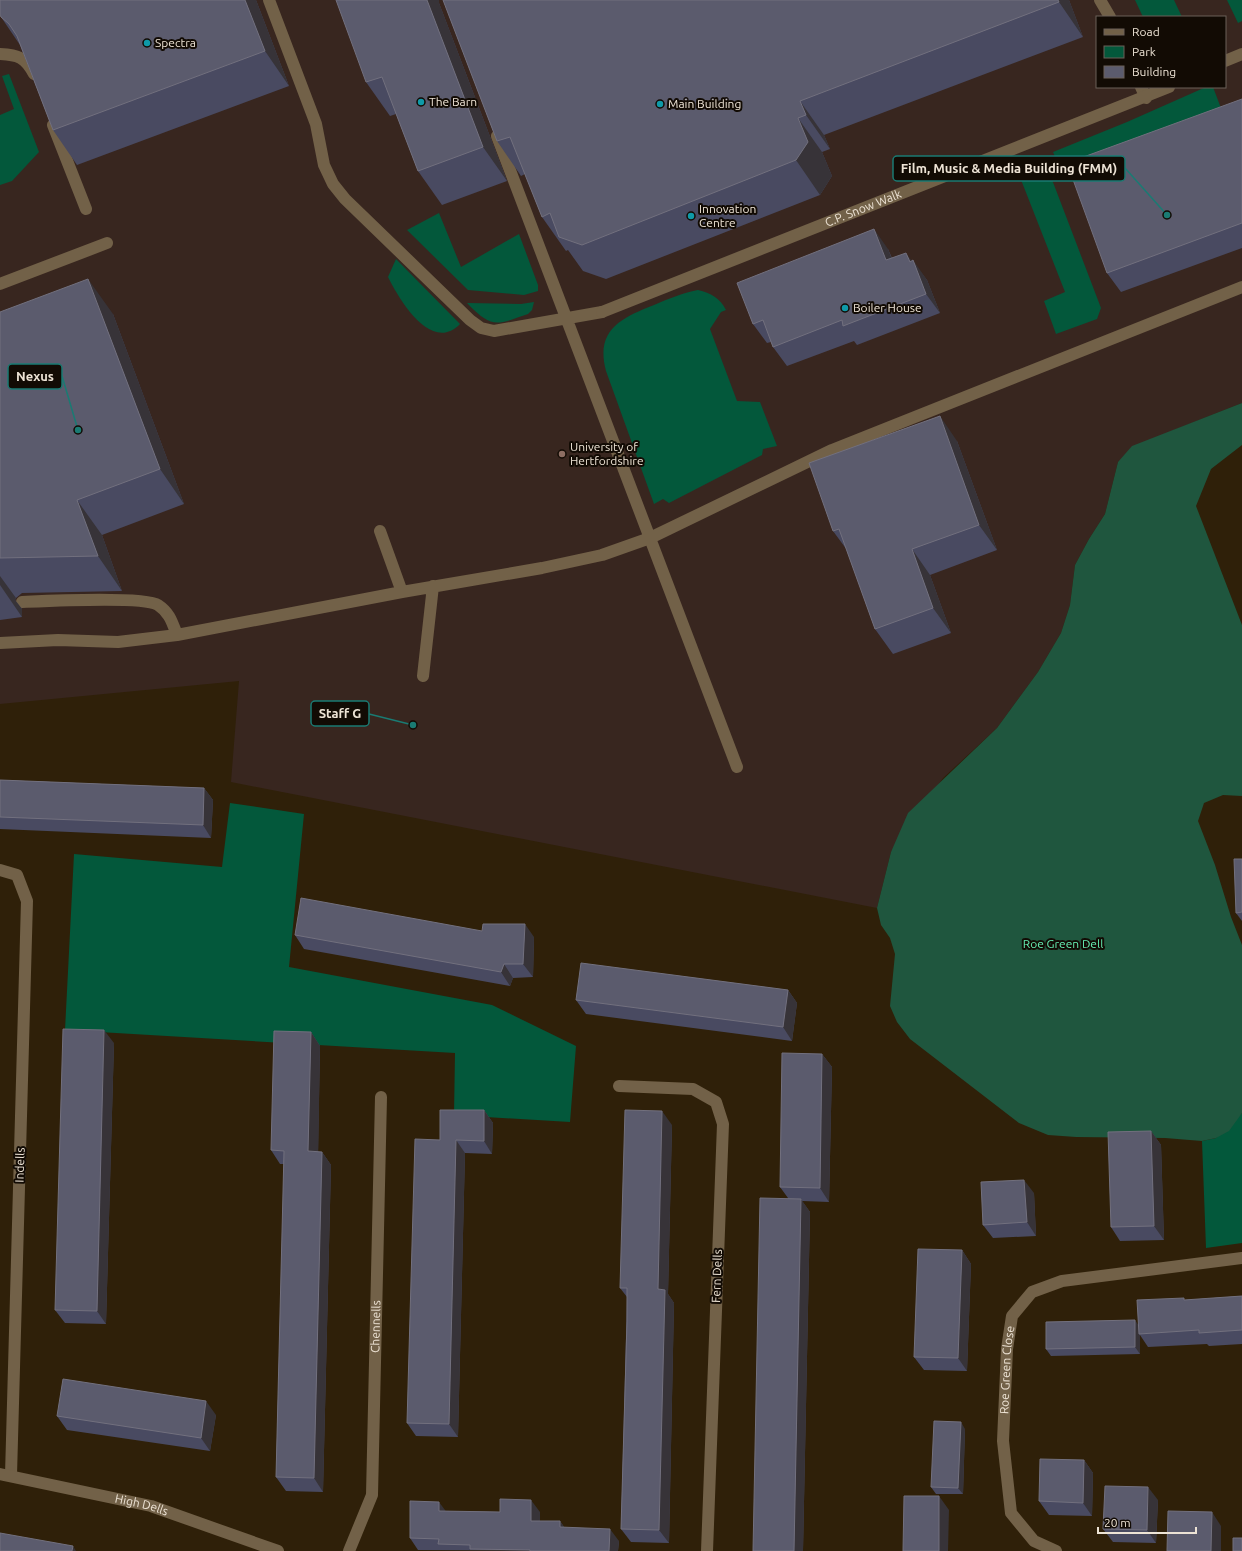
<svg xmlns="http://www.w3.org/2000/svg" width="1242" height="1551" font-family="Ubuntu,sans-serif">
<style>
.education{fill:#38261f;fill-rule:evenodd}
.green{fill:#03583b}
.forest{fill:#1f563e}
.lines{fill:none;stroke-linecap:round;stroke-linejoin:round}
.lane{stroke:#726148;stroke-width:12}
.street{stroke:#726148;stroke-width:12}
.wall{fill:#494a61}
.shaded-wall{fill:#373338}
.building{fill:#5b5b6d;stroke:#72707e}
.culture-dot{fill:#0f9aa8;stroke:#120b04;stroke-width:1.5}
.education-dot{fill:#8d6e63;stroke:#120b04;stroke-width:1.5}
.labels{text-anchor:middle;stroke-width:4;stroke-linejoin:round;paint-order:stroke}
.poi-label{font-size:12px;fill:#ede3d5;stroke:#120b04;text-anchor:start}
.street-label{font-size:12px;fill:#ede3d5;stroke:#120b04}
.park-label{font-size:12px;fill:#66f1b5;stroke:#120b04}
.leader{fill:none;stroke:#1a7b73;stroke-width:1.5}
.callout-dot{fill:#1a7b73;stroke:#120b04;stroke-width:1.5}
.callout{fill:#120b04;stroke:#1a7b73;stroke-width:1.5}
.callout-label{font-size:13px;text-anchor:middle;font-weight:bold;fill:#ede3d5}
</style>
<rect width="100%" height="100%" fill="#2f2009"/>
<path class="education" d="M 0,0 L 1242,0 L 1242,403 L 1174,430 L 1118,462 L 1105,514 L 1089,539 L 1075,565 L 1070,605 L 1061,633 L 1038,672 L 997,728 L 943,778 L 891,852 L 877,908 L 231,782 L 239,681 L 0,704 ZM 1097,17 L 1225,17 L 1225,87 L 1097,87 Z"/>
<path class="green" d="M 1135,0 L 1174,0 L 1182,17 L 1143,17 Z
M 1227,0 L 1242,0 L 1242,21 L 1238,23 Z
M 9,74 L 39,152 L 12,181 L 0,185 L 0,115 L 14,109 L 2,76 Z
M 1206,87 L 1213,87 L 1227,124 L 1064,178 L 1053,152 L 1127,122 Z
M 1043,156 L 1101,308 L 1097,319 L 1056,334 L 1044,301 L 1065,292 L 1016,167 Z
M 439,213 L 461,267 L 519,234 L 538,285 L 538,291 L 524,295 L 468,290 L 407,230 Z
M 396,259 L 460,324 C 431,354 399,299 388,277 Z
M 698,290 C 711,293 720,298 726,310 L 721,312 L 710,329 L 737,401 L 760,402 L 777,446 L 763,449 L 762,455 L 669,503 L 663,499 L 654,504 L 606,371 C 595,330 621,318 654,305 C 668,299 682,293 698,290 Z
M 534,302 L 532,310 L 528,314 C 496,325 492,329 467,303 L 521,304 Z
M 230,803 L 304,814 L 289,967 L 492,1005 L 576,1046 L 570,1122 L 454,1115 L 455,1053 L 65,1030 L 74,854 L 222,867 Z
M 1242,1113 L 1242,1243 L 1206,1248 L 1202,1141 L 1216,1138 Z"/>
<path class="forest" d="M 1242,403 L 1242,445 L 1211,469 L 1196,506 L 1242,625 L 1242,796 L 1223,795 L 1204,803 L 1198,821 L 1215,865 L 1231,917 L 1242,945 L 1242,1113 L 1229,1131 L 1216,1138 L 1202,1141 L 1165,1138 L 1076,1137 L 1048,1135 L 1019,1123 L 910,1039 L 897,1022 L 890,1006 L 895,954 L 890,938 L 881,925 L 877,908 L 891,852 L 908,813 L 997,728 L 1038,672 L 1061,633 L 1070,605 L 1075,565 L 1089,539 L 1105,514 L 1118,462 L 1132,446 Z"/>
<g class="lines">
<path class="lane" d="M 269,0 L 316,124 L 324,165 L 333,184 L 345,199 L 470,320 L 481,328 L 494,331 L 602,312
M 1100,0 L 1110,17
M 0,54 C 18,55 25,57 34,74
M 1141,87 L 1146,98
M 53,125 L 86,209
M 497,136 L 737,767
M 380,531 L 402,592
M 22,602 C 45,601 144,596 158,605 C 170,613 172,622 177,635
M 0,643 L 58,640 L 118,642 L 177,635 L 402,592 L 542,568 L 602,555 L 650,538 L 832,450 L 1242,287
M 423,676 L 433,586"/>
<g class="street">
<path d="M 1225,61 L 1242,54"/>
<path d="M 0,284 L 107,243"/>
<path id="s1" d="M 602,312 L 1169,87"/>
<path d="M 0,870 L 17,875 L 27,901 L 11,1475"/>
<path d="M 619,1086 L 693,1089 L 716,1102 L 723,1124 L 707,1551"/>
<path id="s2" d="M 0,1474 L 151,1506 L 278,1551"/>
<path id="s3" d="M 349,1551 L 372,1495 L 381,1097"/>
<path id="s4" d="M 1056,1551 L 1034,1541 L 1011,1513 L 1003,1441 L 1007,1349 L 1012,1316 L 1032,1292 L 1062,1281 L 1242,1258"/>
</g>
</g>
<path class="wall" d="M 256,0 L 289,86 L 77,165 L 53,130 L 20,45 L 1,17 Z
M 443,0 L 1069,0 L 1083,37 L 824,135 L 830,149 L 822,152 L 832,176 L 820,195 L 606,279 L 583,271 L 568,250 L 566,251 L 542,217 L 525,174 L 521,176 L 497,141 Z
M 439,3 L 507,181 L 442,205 L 418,171 L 396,114 L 390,116 L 366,82 Z
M 1242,99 L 1242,248 L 1121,292 L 1107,273 Z
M 888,249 L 892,258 L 912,261 L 927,280 L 940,313 L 857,345 L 854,341 L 787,366 L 773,347 L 771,342 L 767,343 L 753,324 Z
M 0,312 L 113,314 L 184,504 L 102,535 L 122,591 L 22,593 L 16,598 L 15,600 L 22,609 L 22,617 L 0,620 Z
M 957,441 L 997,550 L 930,575 L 951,633 L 893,654 L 875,629 L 847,550 L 833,531 Z
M 0,780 L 204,788 L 213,800 L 211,838 L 0,829 Z
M 1242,859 L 1242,921 L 1236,913 Z
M 295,935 L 534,937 L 533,977 L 513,978 L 510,986 L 304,949 Z
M 788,990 L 797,1003 L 792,1041 L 586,1014 L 576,1000 Z
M 311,1032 L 320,1046 L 318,1152 L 322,1152 L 331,1165 L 323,1492 L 286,1491 L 276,1477 L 284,1164 L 280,1164 L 271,1150 Z
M 114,1043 L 106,1324 L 65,1323 L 55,1310 Z
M 822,1054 L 832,1067 L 829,1202 L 802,1201 L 810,1212 L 803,1551 L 753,1551 L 788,1198 L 780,1187 Z
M 484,1110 L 493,1123 L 492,1154 L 465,1153 L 458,1437 L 416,1436 L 407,1423 L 440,1140 Z
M 672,1125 L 668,1294 L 674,1303 L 669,1543 L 631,1542 L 621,1529 L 627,1297 L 620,1288 Z
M 1151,1131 L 1161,1145 L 1164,1240 L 1120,1241 L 1111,1227 Z
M 1034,1193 L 1036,1236 L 993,1238 L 983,1225 Z
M 962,1250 L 971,1264 L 967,1371 L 924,1370 L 914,1357 Z
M 1242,1296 L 1242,1344 L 1209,1346 L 1207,1344 L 1148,1347 L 1140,1335 L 1140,1354 L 1051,1356 L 1046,1349 L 1138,1325 L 1185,1300 Z
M 216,1415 L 210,1451 L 67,1430 L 57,1416 Z
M 965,1429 L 963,1494 L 936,1494 L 931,1487 Z
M 1084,1460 L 1093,1473 L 1092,1516 L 1049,1515 L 1039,1501 Z
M 1158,1500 L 1156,1543 L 1113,1542 L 1103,1529 Z
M 446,1511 L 500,1512 L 540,1512 L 540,1521 L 560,1521 L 564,1527 L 619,1541 L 618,1551 L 418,1550 L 410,1538 Z"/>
<path class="shaded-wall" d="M 245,0 L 256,0 L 289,86 L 265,51 Z
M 427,0 L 439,0 L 439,3 L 507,181 L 483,147 Z
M 1058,0 L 1069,0 L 1083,37 L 1059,2 Z
M 800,101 L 824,135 L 830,149 L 806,115 Z
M 798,118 L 822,152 L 832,176 L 820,195 L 796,160 Z
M 874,229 L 888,249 L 900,280 L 886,260 Z
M 906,253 L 916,267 L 913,260 L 927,280 L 940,313 L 926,294 L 910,262 Z
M 88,279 L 113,314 L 184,504 L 160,469 Z
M 940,416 L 957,441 L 997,550 L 979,525 Z
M 77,500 L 102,535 L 122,591 L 98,556 Z
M 912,549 L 930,575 L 951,633 L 933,608 Z
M 0,576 L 16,598 L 15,600 L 22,609 L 22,617 L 0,585 Z
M 204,788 L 213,800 L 211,838 L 203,825 Z
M 525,924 L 534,937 L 533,977 L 523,964 Z
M 504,964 L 513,978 L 510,986 L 501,972 Z
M 788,990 L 797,1003 L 792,1041 L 783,1027 Z
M 104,1030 L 114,1043 L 106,1324 L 97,1311 Z
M 311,1032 L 320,1046 L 318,1165 L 308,1151 Z
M 822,1054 L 832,1067 L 829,1202 L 820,1188 Z
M 484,1110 L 493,1123 L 492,1154 L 484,1141 Z
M 662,1111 L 672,1125 L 668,1294 L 674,1303 L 669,1543 L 659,1530 L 658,1289 Z
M 1151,1131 L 1161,1145 L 1164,1240 L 1154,1226 Z
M 456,1140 L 465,1153 L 458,1437 L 449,1424 Z
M 322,1152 L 331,1165 L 323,1492 L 314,1478 Z
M 1024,1180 L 1034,1193 L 1036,1236 L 1027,1222 Z
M 801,1199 L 810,1212 L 803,1551 L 794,1551 Z
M 962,1250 L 971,1264 L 967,1371 L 958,1358 Z
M 1135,1320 L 1139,1326 L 1139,1334 L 1140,1335 L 1140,1354 L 1135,1347 Z
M 206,1401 L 216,1415 L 210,1451 L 201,1438 Z
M 961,1422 L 965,1429 L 963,1494 L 958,1488 Z
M 1084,1460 L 1093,1473 L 1092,1516 L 1083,1503 Z
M 1148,1487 L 1158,1500 L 1156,1543 L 1147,1530 Z
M 939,1496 L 949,1510 L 948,1551 L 939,1551 Z
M 531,1500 L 540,1512 L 540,1533 L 531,1521 Z
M 439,1502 L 448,1514 L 439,1511 Z
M 1212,1512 L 1221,1526 L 1221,1551 L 1211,1551 Z
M 560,1521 L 569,1534 L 560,1527 Z
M 610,1529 L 619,1541 L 618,1551 L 609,1551 Z
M 73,1546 L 76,1551 L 72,1551 Z"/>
<path class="building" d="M 0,0 L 245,0 L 265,51 L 53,130 L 17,36 L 9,24 L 1,17 L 0,15 Z
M 336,0 L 427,0 L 483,147 L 418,171 L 382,77 L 366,82 Z
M 443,0 L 1058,0 L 1059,2 L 800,101 L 806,115 L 798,118 L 808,142 L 796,160 L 582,245 L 559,237 L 550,213 L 542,217 L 510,137 L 497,141 Z
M 1242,99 L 1242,223 L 1107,273 L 1067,163 Z
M 874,229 L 886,260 L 906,253 L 910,262 L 913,260 L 926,294 L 843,326 L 842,320 L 773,347 L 763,320 L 753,324 L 737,283 Z
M 88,279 L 160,469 L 77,500 L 98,556 L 0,558 L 0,312 Z
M 940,416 L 979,525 L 912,549 L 933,608 L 875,629 L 839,529 L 833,531 L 809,463 Z
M 0,780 L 204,788 L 203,825 L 0,817 Z
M 1234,859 L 1242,859 L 1242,912 L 1236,913 Z
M 301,898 L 482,931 L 483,924 L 525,924 L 523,964 L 504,964 L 501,972 L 295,935 Z
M 581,963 L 788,990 L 783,1027 L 576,1000 Z
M 63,1029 L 104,1030 L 97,1311 L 55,1310 Z
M 274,1031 L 311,1032 L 308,1151 L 322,1152 L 314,1478 L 276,1477 L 284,1151 L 271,1150 Z
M 782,1053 L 822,1054 L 820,1188 L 780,1187 Z
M 440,1110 L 484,1110 L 484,1141 L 456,1140 L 449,1424 L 407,1423 L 415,1139 L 440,1140 Z
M 625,1110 L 662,1111 L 658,1289 L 665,1290 L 659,1530 L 621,1529 L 627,1321 L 627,1288 L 620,1288 Z
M 1151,1131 L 1154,1226 L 1111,1227 L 1108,1132 Z
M 1024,1180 L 1027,1222 L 983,1225 L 981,1182 Z
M 760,1198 L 801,1199 L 794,1551 L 753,1551 Z
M 918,1249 L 962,1250 L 958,1358 L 914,1357 Z
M 1242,1296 L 1242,1330 L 1199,1333 L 1199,1330 L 1139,1334 L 1137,1300 L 1184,1298 L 1184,1300 Z
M 1135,1320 L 1135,1347 L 1046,1349 L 1046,1322 Z
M 63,1379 L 206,1401 L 201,1438 L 57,1416 Z
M 934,1421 L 961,1422 L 958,1488 L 931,1487 Z
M 1040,1459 L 1084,1460 L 1083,1503 L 1039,1501 Z
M 1105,1486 L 1148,1487 L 1147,1530 L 1103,1529 Z
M 904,1496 L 939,1496 L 939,1551 L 903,1551 Z
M 500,1499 L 531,1500 L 531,1521 L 560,1521 L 560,1527 L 610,1529 L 609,1551 L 530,1551 L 530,1550 L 470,1549 L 470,1545 L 438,1544 L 439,1539 L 410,1538 L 410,1501 L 439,1502 L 439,1511 L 500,1512 Z
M 1168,1511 L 1212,1512 L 1211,1551 L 1167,1551 Z
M 0,1533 L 73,1546 L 72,1551 L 0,1551 Z
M 1233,1538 L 1242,1538 L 1242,1551 L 1233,1551 Z"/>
<g class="culture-dot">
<circle cx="147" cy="43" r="4"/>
<circle cx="421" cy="102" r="4"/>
<circle cx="660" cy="104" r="4"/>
<circle cx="691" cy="216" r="4"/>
<circle cx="845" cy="308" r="4"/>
</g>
<circle class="education-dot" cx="562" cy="454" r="4"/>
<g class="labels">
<g class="poi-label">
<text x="155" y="47">Spectra</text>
<text x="429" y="106">The Barn</text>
<text x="668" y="108">Main Building</text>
<text x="699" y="213">Innovation<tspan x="699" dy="14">Centre</tspan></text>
<text x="853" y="312">Boiler House</text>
<text x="570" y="451">University of<tspan x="570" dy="14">Hertfordshire</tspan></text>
</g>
<g class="street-label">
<text dy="4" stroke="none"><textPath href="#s1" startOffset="281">C.P. Snow Walk</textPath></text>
<text transform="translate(20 1165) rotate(-88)" y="4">Indells</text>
<text transform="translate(717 1276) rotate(-88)" y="4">Fern Dells</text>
<text dy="4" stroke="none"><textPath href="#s3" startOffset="229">Chennells</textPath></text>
<text dy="4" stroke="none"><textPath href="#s4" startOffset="204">Roe Green Close</textPath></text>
<text dy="4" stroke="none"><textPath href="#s2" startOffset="145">High Dells</textPath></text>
</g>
<g class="park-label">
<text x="1063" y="948">Roe Green Dell</text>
</g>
</g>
<path class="leader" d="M1167 215L1125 168M78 430L62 376M413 725L369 714"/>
<g class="callout-dot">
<circle cx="1167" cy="215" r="4"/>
<circle cx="78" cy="430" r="4"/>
<circle cx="413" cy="725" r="4"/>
</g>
<g class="callout">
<rect x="893" y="156" width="232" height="25" rx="4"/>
<rect x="8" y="364" width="54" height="25" rx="4"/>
<rect x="311" y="701" width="58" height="25" rx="4"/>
</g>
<g class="callout-label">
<text x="1009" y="173">Film, Music &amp; Media Building (FMM)</text>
<text x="35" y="381">Nexus</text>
<text x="340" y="718">Staff G</text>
</g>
<rect x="1096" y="16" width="130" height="72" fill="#120b04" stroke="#6a6158"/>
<rect x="1104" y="29" width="20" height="6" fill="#726148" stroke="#6a6158"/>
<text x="1132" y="36" font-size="12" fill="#ede3d5">Road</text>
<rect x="1104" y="46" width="20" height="12" fill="#03583b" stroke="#6a6158"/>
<text x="1132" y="56" font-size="12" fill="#ede3d5">Park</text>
<rect x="1104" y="66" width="20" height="12" fill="#5b5b6d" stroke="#6a6158"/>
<text x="1132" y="76" font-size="12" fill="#ede3d5">Building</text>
<path d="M1098 1527v6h98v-6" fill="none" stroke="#ede3d5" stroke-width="2"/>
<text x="1104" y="1527" font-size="12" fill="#ede3d5" stroke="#120b04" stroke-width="3" paint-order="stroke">20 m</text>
</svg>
